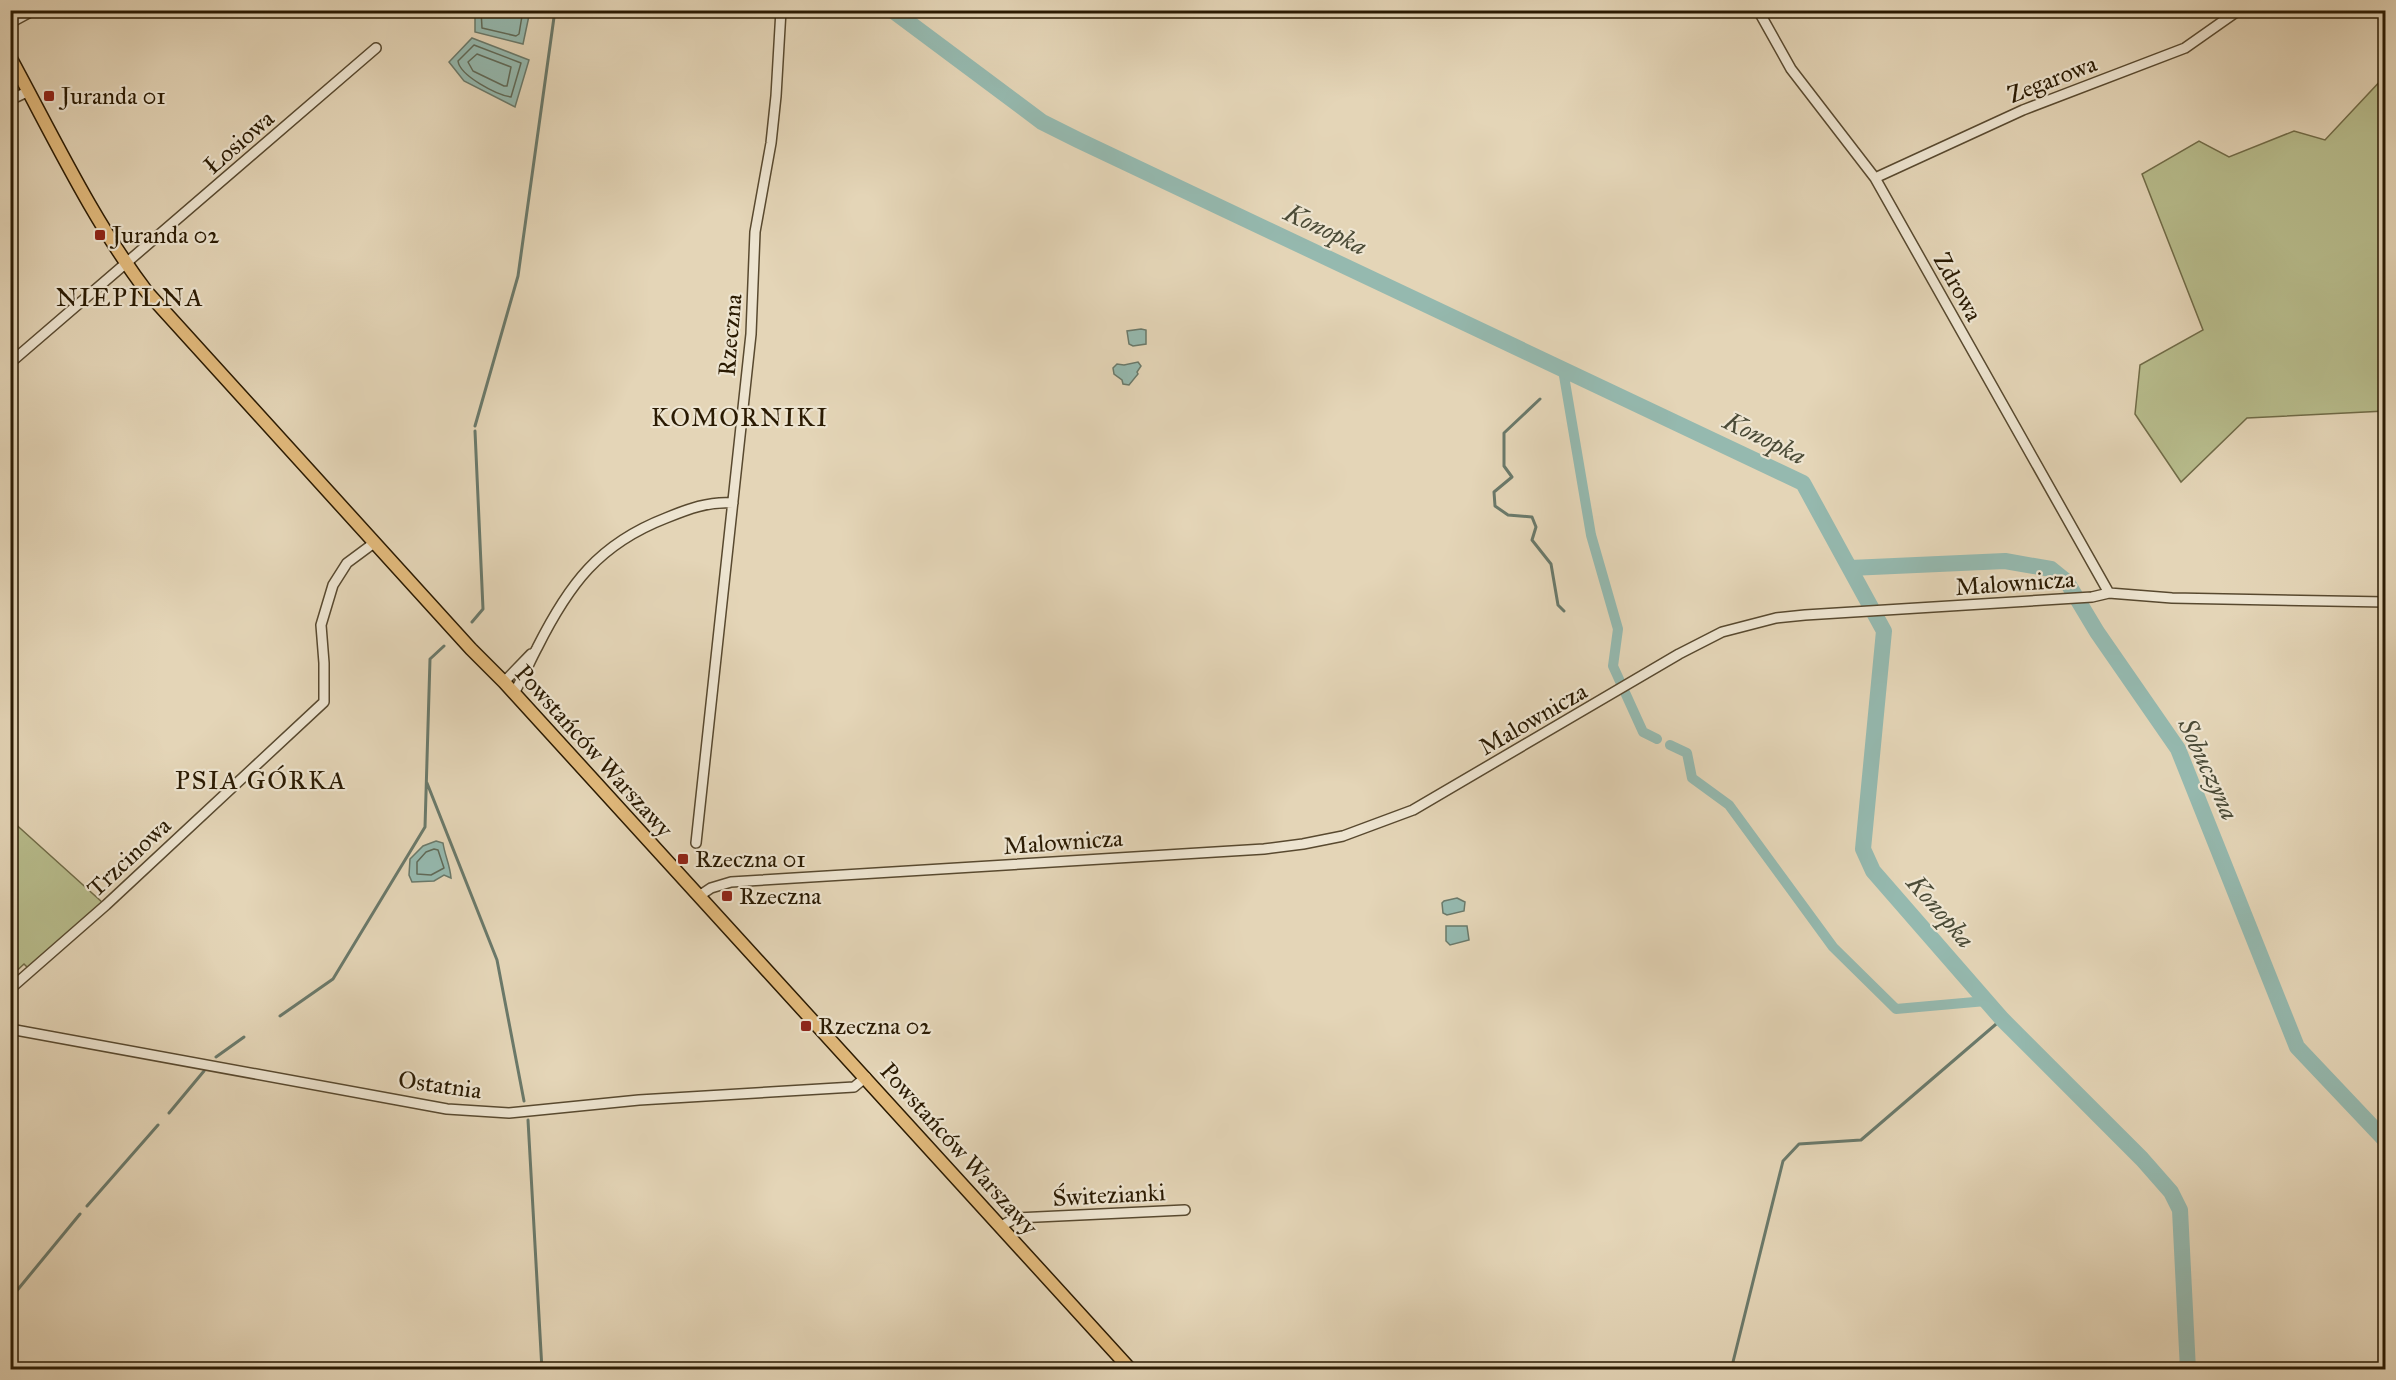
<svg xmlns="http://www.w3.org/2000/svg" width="2396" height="1380" font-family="'IM FELL Great Primer',serif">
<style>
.green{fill:#b7bc8c;stroke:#706b47;stroke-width:1.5}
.water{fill:#95b9af;stroke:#6a796a;stroke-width:1.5}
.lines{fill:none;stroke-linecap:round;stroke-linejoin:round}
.shore{stroke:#606a58;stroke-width:1.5}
.stream{stroke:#6a796a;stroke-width:3}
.canal{stroke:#95b9af;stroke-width:10}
.river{stroke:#95b9af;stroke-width:16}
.minor-casing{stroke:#58492f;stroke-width:12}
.major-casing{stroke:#2a1a02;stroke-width:15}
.minor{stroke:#ede4d0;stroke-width:9}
.major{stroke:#e2ba7c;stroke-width:12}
.poi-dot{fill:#8f2418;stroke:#ede4d0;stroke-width:2}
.labels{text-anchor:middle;stroke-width:4.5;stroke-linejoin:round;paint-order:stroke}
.street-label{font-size:24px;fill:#2a1a02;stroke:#ede4d0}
.poi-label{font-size:24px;fill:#2a1a02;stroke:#ede4d0;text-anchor:start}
.water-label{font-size:26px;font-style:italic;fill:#4a4a36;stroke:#ede4d0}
.neighbourhood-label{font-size:26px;letter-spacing:1.5px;fill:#2a1a02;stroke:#ede4d0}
</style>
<rect width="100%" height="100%" fill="#e4d5b7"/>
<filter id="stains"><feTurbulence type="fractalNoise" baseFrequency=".00333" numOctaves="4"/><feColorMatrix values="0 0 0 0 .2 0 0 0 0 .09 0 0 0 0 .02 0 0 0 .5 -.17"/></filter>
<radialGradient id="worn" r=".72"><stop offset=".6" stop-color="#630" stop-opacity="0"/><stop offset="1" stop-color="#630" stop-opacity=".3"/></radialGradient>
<path class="green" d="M 2385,76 L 2385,411 L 2247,418 L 2181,482 L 2135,414 L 2140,365 L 2203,330 L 2142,174 L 2199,141 L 2229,157 L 2294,131 L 2325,140 Z
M 11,820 L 103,903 L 29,969 L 24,964 L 11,976 Z"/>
<path class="water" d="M 475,11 L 530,11 L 523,44 L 475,32 Z
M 472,38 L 529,60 L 515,107 L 464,81 L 449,62 Z
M 1141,329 L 1146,330 L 1146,344 L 1133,346 L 1129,344 L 1127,331 Z
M 1138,362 L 1141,366 L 1137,372 L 1138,374 L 1129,385 L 1123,384 L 1122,380 L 1114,374 L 1113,368 L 1117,364 L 1124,365 Z
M 436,841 L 443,843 C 445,856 450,865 451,878 L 444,875 L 434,881 L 412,882 L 409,875 L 410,859 L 423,846 Z
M 1457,898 L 1465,902 L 1464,911 L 1447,915 L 1443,913 L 1442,903 L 1444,901 Z
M 1446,926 L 1467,926 L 1469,940 L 1450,945 L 1446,941 Z"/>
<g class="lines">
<path class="shore" d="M 481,10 L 482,28 L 516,36 L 519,34 L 523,10
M 474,45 L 521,63 L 511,97 C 497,95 460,76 458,61 Z
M 477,54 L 511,67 L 507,86 L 504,86 L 473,71 L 468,62 Z
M 434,849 L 438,850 L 444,868 L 431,875 L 417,874 L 417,862 L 426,852 Z"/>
<path class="stream" d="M 1540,399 L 1504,433 L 1504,466 L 1512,477 L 1494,492 L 1495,506 L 1508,515 L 1532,517 L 1536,527 L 1532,540 L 1551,564 L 1558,605 L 1564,611
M 475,426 L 518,276 L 555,10
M 472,622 L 483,609 L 475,431
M 427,783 L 497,960 L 524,1101
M 280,1016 L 333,979 L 425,827 L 430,659 L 444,646
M 216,1057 L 244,1037
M 169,1113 L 204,1071
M 528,1120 L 542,1370
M 87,1206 L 158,1125
M 10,1299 L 80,1214
M 1731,1370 L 1783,1161 L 1799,1144 L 1861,1140 L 2002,1019"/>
<path class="canal" d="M 1563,370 L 1591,535 L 1618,629 L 1613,666 L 1643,732 L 1657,739
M 1670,745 L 1687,753 L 1692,778 L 1729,805 L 1833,947 L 1896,1009 L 1986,1001"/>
<path class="river" d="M 892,10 L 1042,122 L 1078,140 L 1803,483 L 1884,631 L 1863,849 L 1873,871 L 2002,1019 L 2142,1159 L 2171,1192 L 2180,1210 L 2188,1370
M 1850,568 L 2005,561 L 2051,569 L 2067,582 L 2097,632 L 2178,749 L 2297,1047 L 2386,1141"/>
<g class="minor-casing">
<path id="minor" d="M 1758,10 L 1791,69 L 1875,178 L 2109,593
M 10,23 L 34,10
M 10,100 L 29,91
M 1875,178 L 2023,110 L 2185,48 L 2239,10
M 10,363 L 376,48
M 504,682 L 531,654
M 514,693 C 523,678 529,663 537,648 C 569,584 599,544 666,518 C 688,509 709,501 733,503
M 696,843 L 751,334 L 755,232 L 771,143 L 776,96 L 781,10
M 699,896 L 711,888 L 731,882 L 1264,849 L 1303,844 L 1343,836 L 1413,810 L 1679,654 L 1722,632 L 1776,618 L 1805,615 L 2092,597 L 2109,593 L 2172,598 L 2386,602
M 10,989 L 106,905 L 324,702 L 324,663 L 321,625 L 333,585 L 347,563 L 374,543
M 10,1029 L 447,1109 L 509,1113 L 639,1100 L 854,1087 L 866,1077
M 1001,1226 L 1016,1218 L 1185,1210"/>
</g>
<g class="major-casing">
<path id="major" d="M 10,57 C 53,136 93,221 147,292 L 471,649 L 504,682 L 1131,1370"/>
</g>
<use href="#minor" class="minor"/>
<use href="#major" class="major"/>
</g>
<g class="poi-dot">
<rect x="43" y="90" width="12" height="12" rx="3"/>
<rect x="94" y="229" width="12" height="12" rx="3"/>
<rect x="677" y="853" width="12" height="12" rx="3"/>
<rect x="721" y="890" width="12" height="12" rx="3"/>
<rect x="800" y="1020" width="12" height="12" rx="3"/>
</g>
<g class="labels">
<g class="street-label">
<text transform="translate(2052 79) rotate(-21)" y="8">Zegarowa</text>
<text transform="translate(239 142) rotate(-41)" y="8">Łosiowa</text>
<text transform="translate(1958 287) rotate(61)" y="8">Zdrowa</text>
<text transform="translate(730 335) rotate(-85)" y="8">Rzeczna</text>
<text transform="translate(2015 583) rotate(-4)" y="8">Malownicza</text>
<text transform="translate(1533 719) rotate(-30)" y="8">Malownicza</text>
<text transform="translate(594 751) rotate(48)" y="8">Powstańców Warszawy</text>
<text transform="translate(1063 842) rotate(-4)" y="8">Malownicza</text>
<text transform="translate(129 857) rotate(-43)" y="8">Trzcinowa</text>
<text transform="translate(440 1085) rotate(8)" y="8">Ostatnia</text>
<text transform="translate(959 1149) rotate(48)" y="8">Powstańców Warszawy</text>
<text transform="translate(1109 1195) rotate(-3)" y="8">Świtezianki</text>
</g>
<g class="poi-label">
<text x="61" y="104">Juranda 01</text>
<text x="112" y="243">Juranda 02</text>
<text x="695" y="867">Rzeczna 01</text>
<text x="739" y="904">Rzeczna</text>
<text x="818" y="1034">Rzeczna 02</text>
</g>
<g class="water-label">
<text transform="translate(1326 229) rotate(25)" y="9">Konopka</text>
<text transform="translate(1765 438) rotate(26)" y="9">Konopka</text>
<text transform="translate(2209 769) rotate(65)" y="9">Sobuczyna</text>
<text transform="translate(1941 911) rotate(49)" y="9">Konopka</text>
</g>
<g class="neighbourhood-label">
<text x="130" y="306">NIEPILNA</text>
<text x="740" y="426">KOMORNIKI</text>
<text x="261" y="789">PSIA GÓRKA</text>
</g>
</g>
<rect width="2396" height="1380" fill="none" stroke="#e4d5b7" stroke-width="36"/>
<rect x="12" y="12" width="2372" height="1356" fill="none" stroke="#2a1a02" stroke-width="3"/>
<rect x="18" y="18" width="2360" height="1344" fill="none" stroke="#2a1a02" stroke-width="1.5"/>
<rect width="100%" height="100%" filter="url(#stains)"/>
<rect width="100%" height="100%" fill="url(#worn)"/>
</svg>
